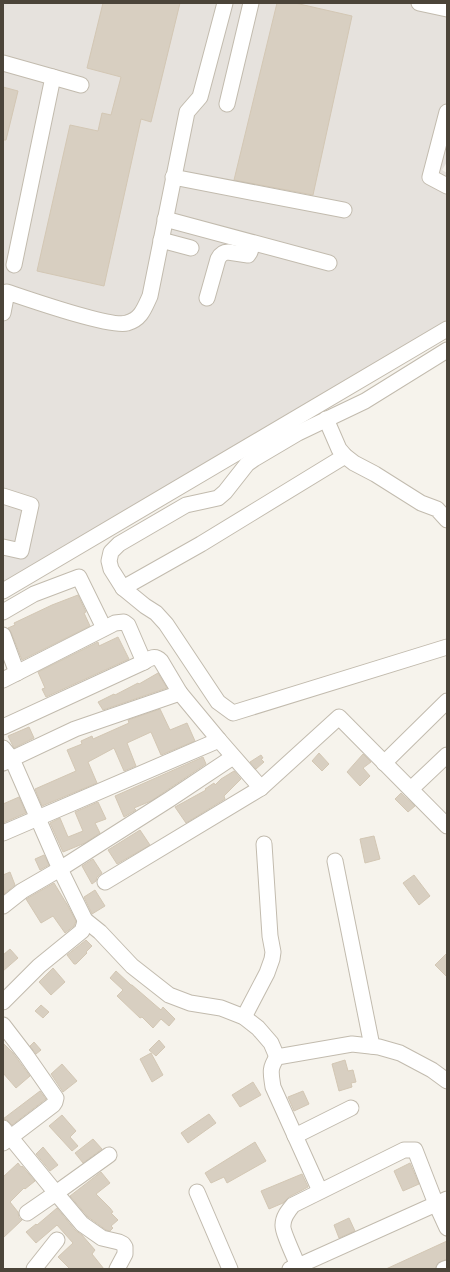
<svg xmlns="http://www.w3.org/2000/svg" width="450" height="1272" font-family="'Public Sans',sans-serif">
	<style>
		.industrial { fill: #e6e2dd }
		.building { fill: #d8cfc1; stroke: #d3c7b4 }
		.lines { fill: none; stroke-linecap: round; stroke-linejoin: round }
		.minor-casing { stroke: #c2bbae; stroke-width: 17 }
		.minor { stroke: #fff; stroke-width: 15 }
	</style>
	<rect width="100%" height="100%" fill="#f6f3ec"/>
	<path class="industrial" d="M3,3H447V162L442,170L447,173V336L3,598Z"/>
	<g class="building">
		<path d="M103,3H180L151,122L141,119L104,286L37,271L70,125L98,131L102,113L111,115L121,77L87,68Z"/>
		<path d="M277,3H295L352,16L313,195L234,180Z"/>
		<path d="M3,87L18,91L6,140H3Z"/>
		<path d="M78,595L86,612L84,613L90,626L22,660L11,632L8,628L15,625L14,623L52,605Z"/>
		<path d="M118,637L129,659L46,697L42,689L45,688L38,672L98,642L99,646Z"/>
		<path d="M158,673L167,688L103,710L98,702L114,694L115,695L138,683L139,684Z"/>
		<path d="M160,709L170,730L187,723L195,741L161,755L151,732L127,743L136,766L124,771L114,748L88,762L97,783L42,806L35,789L76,771L67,750L82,744L81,741L92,736L93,739L129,723L128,720Z"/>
		<path d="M29,727L34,738L14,748L8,736Z"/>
		<path d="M319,753L329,764L322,771L312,761Z"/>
		<path d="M363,754L371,762L363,768L370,776L360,786L347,772Z"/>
		<path d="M261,755L263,758L261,759L264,762L256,769L250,762Z"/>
		<path d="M203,757L206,764L151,801L134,808L136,810L124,817L115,796Z"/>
		<path d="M234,771L241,779L224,796L225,799L186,823L175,807L206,790L205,789L214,783L215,785L221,779Z"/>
		<path d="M401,793L415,806L408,812L395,799Z"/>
		<path d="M19,797L26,813L3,823V804Z"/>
		<path d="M98,802L106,819L95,823L100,833L85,843L63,852L50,823L60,818L68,837L83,831L75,812Z"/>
		<path d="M140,830L150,845L117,864L108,850Z"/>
		<path d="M374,836L380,859L365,863L360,839Z"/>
		<path d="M44,855L49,865L40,870L35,859Z"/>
		<path d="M93,859L102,873L97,877L96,881L92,884L82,866Z"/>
		<path d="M10,872L15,885L4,894L3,875Z"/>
		<path d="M414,875L430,896L419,905L403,883Z"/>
		<path d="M54,883L68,906L76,921L74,926L65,933L53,916L41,923L26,899Z"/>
		<path d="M95,890L105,906L92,914L84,897Z"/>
		<path d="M86,940L92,946L86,952L87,953L76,964H74L67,955Z"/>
		<path d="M10,949L18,958L3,971V955Z"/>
		<path d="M447,953V977L435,965Z"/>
		<path d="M53,968L65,982L51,995L39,982Z"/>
		<path d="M116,971L131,985H132L161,1010L163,1007L175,1019L169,1026L161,1019L153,1028L142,1017L140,1018L117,996L123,990L110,978Z"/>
		<path d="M41,1005L49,1012L43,1018L35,1011Z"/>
		<path d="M159,1040L165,1047L156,1056L149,1050Z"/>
		<path d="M34,1042L41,1050L36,1054L30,1046Z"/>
		<path d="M3,1043L13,1053L30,1076L16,1088L3,1073Z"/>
		<path d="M151,1053L163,1075L152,1082L140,1059Z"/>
		<path d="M345,1060L348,1071L353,1070L356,1082L351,1083L352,1087L339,1091L332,1064Z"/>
		<path d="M62,1064L77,1081L63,1092L51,1074Z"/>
		<path d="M253,1082L261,1095L240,1107L232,1095Z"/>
		<path d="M40,1091L46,1099L12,1125L7,1120L3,1119Z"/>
		<path d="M303,1091L309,1104L294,1111L288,1097Z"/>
		<path d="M209,1114L216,1123L188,1143L181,1133Z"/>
		<path d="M62,1115L76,1131L70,1137L78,1146L72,1151L49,1126Z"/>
		<path d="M93,1139L102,1149L83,1163L75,1153Z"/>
		<path d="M255,1142L266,1161L227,1183L224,1177L211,1183L205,1173Z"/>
		<path d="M43,1147L58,1165L50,1171L36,1154Z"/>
		<path d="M18,1163L21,1167L22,1166L35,1181L25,1189L24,1188L10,1202L18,1212L19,1218L22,1220L3,1238V1177Z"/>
		<path d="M410,1163L419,1184L403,1191L394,1171Z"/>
		<path d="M101,1172L110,1183L96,1194L110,1208L113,1212L111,1213L118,1220L111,1226L113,1228L110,1231L106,1230L88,1217L70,1196Z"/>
		<path d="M302,1174L308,1187L289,1197L283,1203L269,1209L261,1191Z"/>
		<path d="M57,1208L75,1230L82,1235L95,1250L92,1254L104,1269H70L58,1257L73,1243L57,1225L36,1243L26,1232L36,1224L37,1225Z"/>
		<path d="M349,1218L355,1231L339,1238L334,1225Z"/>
		<path d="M447,1241V1259L438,1263L435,1269H386Z"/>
	</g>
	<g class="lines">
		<g class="minor-casing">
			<g id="minor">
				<path d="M419,3L447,9"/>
				<path d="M3,63L81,85"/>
				<path d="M227,104L251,3"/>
				<path d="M447,112L430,177L447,186"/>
				<path d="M173,177L344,210"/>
				<path d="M165,219L329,263"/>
				<path d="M161,240L191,248"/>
				<path d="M14,265L53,77"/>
				<path d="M207,298L218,259C220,255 223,252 228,252L248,255L250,252L253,243"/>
				<path d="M3,313L7,292C28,299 111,328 127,323C141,319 144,309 150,296L187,112L200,97L225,3"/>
				<path d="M447,350L365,401L298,433L254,459L247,464L225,492L218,498L186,505L119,544L111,552L109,561L111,569L123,588L145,606L156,613L166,624L218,702L233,713L447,647"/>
				<path d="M326,419L339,449L345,456L354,463L375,474L421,503L437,509L447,520"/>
				<path d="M3,496L31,505L21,551L3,547"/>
				<path d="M123,588L201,544L345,456"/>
				<path d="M3,591L447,329"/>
				<path d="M3,612L34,594L79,577L104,628"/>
				<path d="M3,635L17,673"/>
				<path d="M3,680L115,623L124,622L128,625L144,662C150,658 155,655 161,661L180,693L219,740L261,788"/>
				<path d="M3,727L144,662"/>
				<path d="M3,748L12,759L60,869L85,920L84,925L82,931L39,966L3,1002"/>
				<path d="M3,763L75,729L180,693"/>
				<path d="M384,763L447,701"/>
				<path d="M411,789L447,755"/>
				<path d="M3,833L219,740"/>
				<path d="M335,861L372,1046"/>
				<path d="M105,882L261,788L339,717L447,826"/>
				<path d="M3,906L22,891L60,869L170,799L233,757"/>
				<path d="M85,920L100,932L132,966L169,995L190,1003L221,1008L244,1017L258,1028L271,1043L277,1057"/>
				<path d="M244,1017L267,973L272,959L273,952L270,936L264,844"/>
				<path d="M3,1025L26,1055L56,1098L55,1102L53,1105L3,1143"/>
				<path d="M3,1128L56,1193L109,1155"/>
				<path d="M295,1136L351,1108"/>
				<path d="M320,1191L273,1087C271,1073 269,1069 277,1057L352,1044L379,1047L400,1053L432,1070L447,1081"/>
				<path d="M197,1192L230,1269"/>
				<path d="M447,1199L436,1204L447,1228"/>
				<path d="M27,1213L56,1193L82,1224L102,1238L119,1242L123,1244L125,1247V1254L117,1269"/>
				<path d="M34,1269L57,1240"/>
				<path d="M290,1269L298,1266L436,1204L415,1150H404L293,1205C288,1211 283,1217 283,1225C282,1231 295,1258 298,1266L300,1269"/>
				<path d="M444,1269L447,1268"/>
			</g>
		</g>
		<use href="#minor" class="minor"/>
	</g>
	<rect width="450" height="1272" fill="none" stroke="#4b4439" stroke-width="8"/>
</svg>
